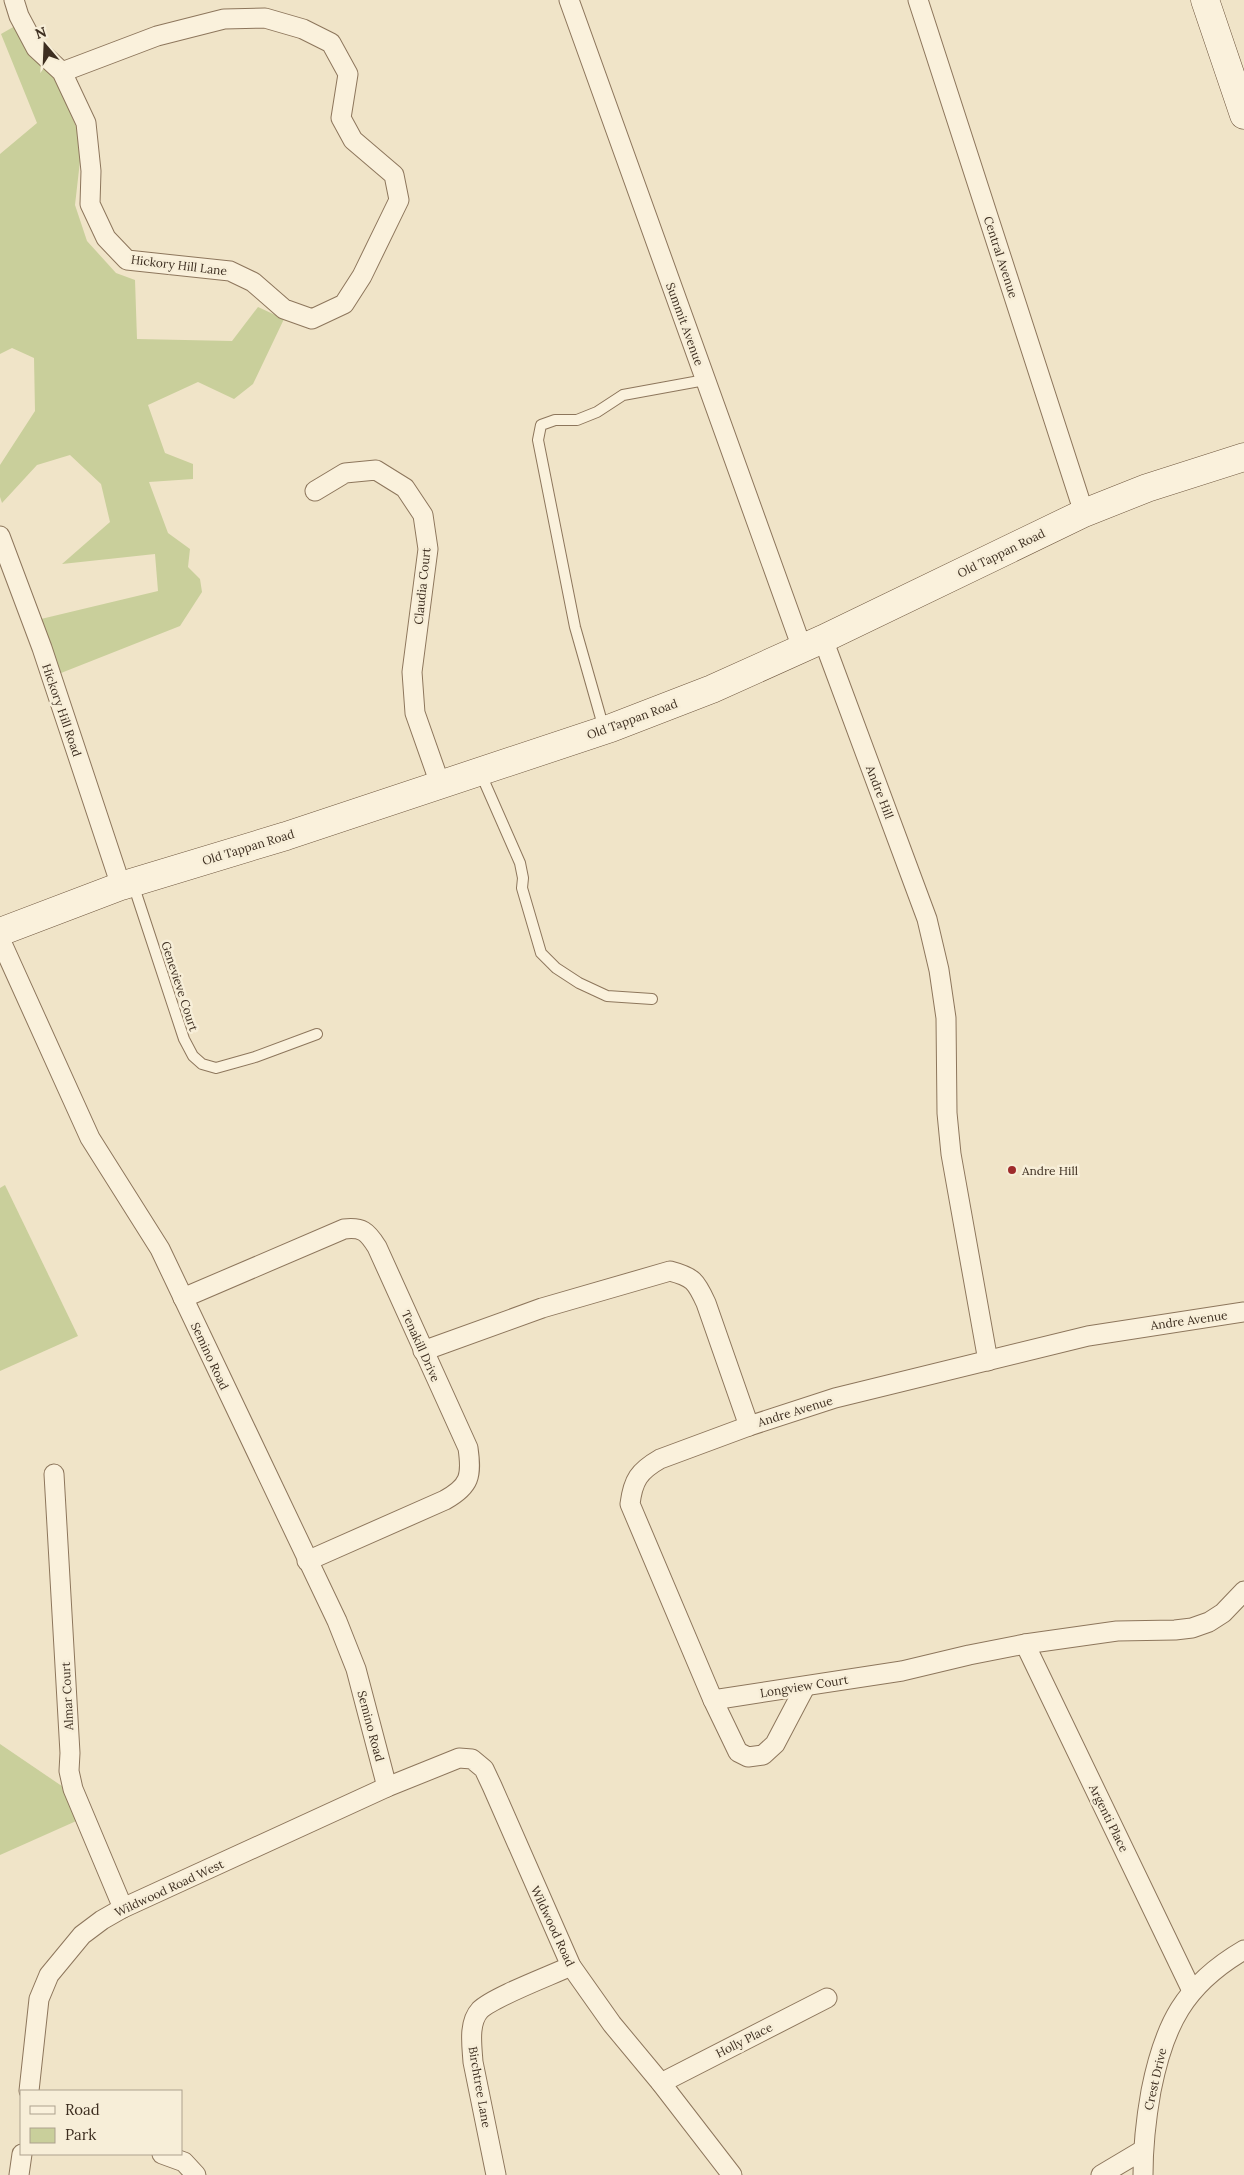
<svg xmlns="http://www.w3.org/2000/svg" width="1244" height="2175" font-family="Lora,serif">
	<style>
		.green { fill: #c9cf9b }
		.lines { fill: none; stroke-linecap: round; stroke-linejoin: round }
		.lane-casing { stroke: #8d765c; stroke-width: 12 }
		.street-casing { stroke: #8d765c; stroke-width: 21 }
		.secondary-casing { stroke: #6f573f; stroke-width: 29 }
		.lane { stroke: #faf1dc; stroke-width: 10 }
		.street { stroke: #faf1dc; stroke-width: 19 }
		.secondary { stroke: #faf1dc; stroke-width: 28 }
		.poi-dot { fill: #9e2a2b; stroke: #f7eed8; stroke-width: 2 }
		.labels { text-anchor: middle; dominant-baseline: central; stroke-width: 5; stroke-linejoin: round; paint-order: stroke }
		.street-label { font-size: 12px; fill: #3d2e20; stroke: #f7eed8 }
		.poi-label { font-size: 12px; fill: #3d2e20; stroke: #f7eed8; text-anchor: start }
	</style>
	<rect width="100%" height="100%" fill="#f0e4c8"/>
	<g class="green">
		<path d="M15,26L56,78L77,129L80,161L75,205L87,241L116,273L135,280L137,339L232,341L258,307L284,319L253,384L234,399L198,382L148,405L165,453L193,464V479L149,482L168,533L190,549L188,567L200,579L202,592L180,626L61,673L41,619L158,591L155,554L62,564L110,522L101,484L70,455L37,465L2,503L0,497V465L35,411L34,358L12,348L0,354V154L37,123L1,34Z"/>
		<path d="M5,1185L78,1336L0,1371V1188Z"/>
		<path d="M0,1744L75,1795L83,1818L0,1855Z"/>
	</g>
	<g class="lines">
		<g class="lane-casing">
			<g id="lane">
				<path d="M604,729L575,627L538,440L541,425L555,420H577L597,412L623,395L705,380"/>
				<path d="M480,772L520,863L523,878L522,888L541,953L556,968L579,983L607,996L652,999"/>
				<path d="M133,884L184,1039L193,1056L202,1064L216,1068L255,1057L317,1034"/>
			</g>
		</g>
		<g class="street-casing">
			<g id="street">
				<path d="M14,0L19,16L36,48L62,72L86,123L91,171L90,204L106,238L127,260L230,271L253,282L284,309L312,319L344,304L362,276L399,200L394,175L353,140L341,118L348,74L331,43L303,29L265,18L224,19L157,36L62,72"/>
				<path d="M569,0L802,648"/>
				<path d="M918,0L1084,513"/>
				<path d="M315,491L345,473L376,470L405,488L423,515L428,549L412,672L415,713L440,784"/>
				<path d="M0,536L42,648L121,886"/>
				<path d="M823,639L927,919L939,970L946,1018L947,1113L951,1154L988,1361"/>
				<path d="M0,939L90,1138L160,1249L337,1621L356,1669L387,1787"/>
				<path d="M183,1298L344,1229C362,1227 367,1231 377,1247L468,1448C472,1476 470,1486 445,1500L307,1561"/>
				<path d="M423,1351L542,1308L670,1271C693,1277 696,1281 706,1303L749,1426"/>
				<path d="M54,1474L70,1753L69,1771L73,1789L123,1908"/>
				<path d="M1025,1644L1192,1991"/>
				<path d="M805,1687L775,1744L763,1755L748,1757L738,1752L713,1700L630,1504C633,1480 639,1471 660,1459L749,1426L835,1398L1088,1336L1244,1312"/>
				<path d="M713,1700L902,1671L969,1655L1025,1644L1117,1631L1175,1630L1192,1628L1209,1622L1223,1613L1244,1591"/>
				<path d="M661,2083L827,1998"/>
				<path d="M29,2091L39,1999L49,1975L82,1935L102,1920L123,1908L387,1787L459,1758L472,1759L484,1769L492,1786L571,1966L612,2024L661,2083L732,2175"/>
				<path d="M162,2154L184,2162L196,2175"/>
				<path d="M19,2175L22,2154"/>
				<path d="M496,2175L473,2062C472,2046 468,2023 480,2010C493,1997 552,1975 571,1966"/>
				<path d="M1101,2175L1143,2150"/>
				<path d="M1143,2175C1143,2147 1146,2119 1151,2091C1164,2025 1184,1985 1244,1950"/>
			</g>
		</g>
		<g class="secondary-casing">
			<g id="secondary">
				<path d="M1205,0L1244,115"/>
				<path d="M0,932L121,886L286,836L611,728L712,689L823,639L1084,513L1147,488L1244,457"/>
			</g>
		</g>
		<use href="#lane" class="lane"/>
		<use href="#street" class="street"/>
		<use href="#secondary" class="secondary"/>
	</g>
	<circle class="poi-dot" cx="1012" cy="1170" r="5"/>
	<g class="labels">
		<g class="street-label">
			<text transform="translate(1001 257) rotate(72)">Central Avenue</text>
			<text transform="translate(179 265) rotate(7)">Hickory Hill Lane</text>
			<text transform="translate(685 324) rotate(70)">Summit Avenue</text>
			<text transform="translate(1001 553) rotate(-26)">Old Tappan Road</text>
			<text transform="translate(422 586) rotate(-84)">Claudia Court</text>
			<text transform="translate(62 710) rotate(71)">Hickory Hill Road</text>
			<text transform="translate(632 719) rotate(-20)">Old Tappan Road</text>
			<text transform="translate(880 792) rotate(69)">Andre Hill</text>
			<text transform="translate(248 847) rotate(-17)">Old Tappan Road</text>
			<text transform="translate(180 986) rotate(72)">Genevieve Court</text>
			<text transform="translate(1189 1320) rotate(-8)">Andre Avenue</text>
			<text transform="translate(421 1346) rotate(66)">Tenakill Drive</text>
			<text transform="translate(210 1356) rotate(65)">Semino Road</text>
			<text transform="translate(795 1411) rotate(-17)">Andre Avenue</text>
			<text transform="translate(804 1686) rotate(-9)">Longview Court</text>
			<text transform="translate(67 1696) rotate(-93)">Almar Court</text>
			<text transform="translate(371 1726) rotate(75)">Semino Road</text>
			<text transform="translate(1109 1818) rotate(64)">Argenti Place</text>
			<text transform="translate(169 1888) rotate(-25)">Wildwood Road West</text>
			<text transform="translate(553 1926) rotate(65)">Wildwood Road</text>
			<text transform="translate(744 2040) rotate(-27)">Holly Place</text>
			<text transform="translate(1155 2079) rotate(-77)">Crest Drive</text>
			<text transform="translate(480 2087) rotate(80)">Birchtree Lane</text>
		</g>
		<g class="poi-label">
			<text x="1022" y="1170">Andre Hill</text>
		</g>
	</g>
	<rect x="20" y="2090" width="162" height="65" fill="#f7eed8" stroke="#ada18e"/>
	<rect x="30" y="2106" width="25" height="8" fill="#faf1dc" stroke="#ada18e"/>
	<text x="65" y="2115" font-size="15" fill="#3d2e20">Road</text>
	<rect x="30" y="2128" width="25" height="15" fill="#c9cf9b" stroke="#ada18e"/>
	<text x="65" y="2140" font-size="15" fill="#3d2e20">Park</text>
	<g transform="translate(45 45) rotate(341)" stroke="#f7eed8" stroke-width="4" paint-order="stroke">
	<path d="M0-4L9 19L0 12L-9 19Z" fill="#3d2e20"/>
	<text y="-8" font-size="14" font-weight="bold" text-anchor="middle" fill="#3d2e20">N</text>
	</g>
</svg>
